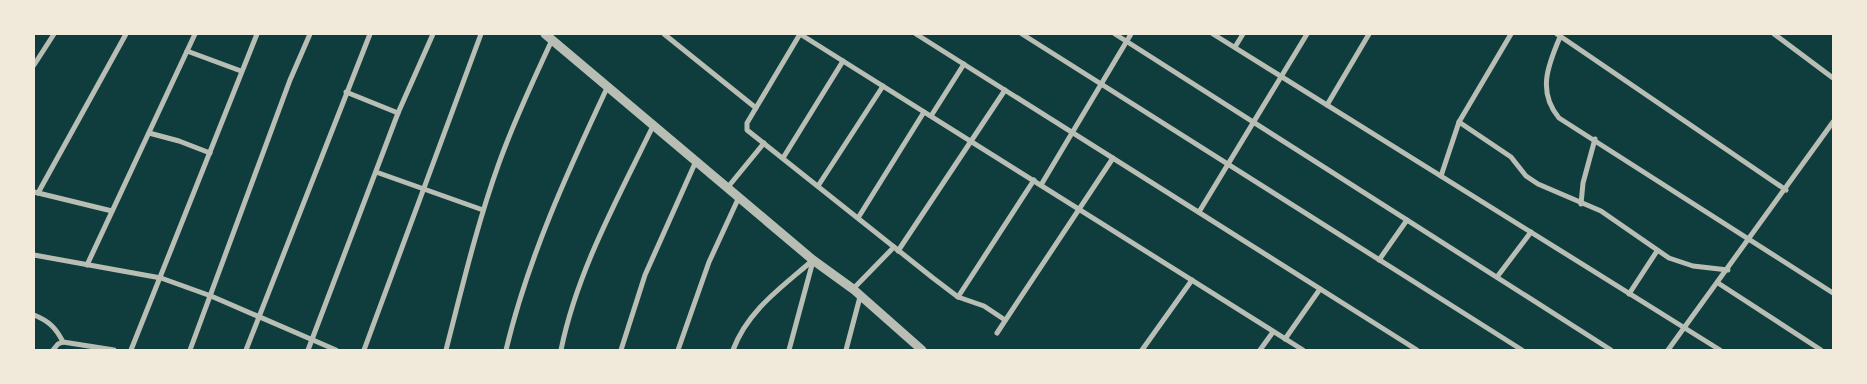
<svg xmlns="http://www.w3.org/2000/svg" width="1867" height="384" font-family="'IBM Plex Sans',sans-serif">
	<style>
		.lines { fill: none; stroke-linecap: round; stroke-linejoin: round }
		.minor { stroke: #b8beb3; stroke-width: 5 }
		.tertiary { stroke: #b8beb3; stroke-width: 9 }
	</style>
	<rect width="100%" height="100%" fill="#0f3d3e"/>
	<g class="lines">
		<g class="minor">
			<path d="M664,34L756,108"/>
			<path d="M800,34L1303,350"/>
			<path d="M800,34L747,123V130L933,278L958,297L984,306L1005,320"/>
			<path d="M916,34L1417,350"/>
			<path d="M1022,34L1522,350"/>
			<path d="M1115,34L1611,350"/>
			<path d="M1213,34L1720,350"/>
			<path d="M1557,34L1786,190"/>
			<path d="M1774,34L1833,78"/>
			<path d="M1560,37C1548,65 1537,92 1559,118L1833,293"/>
			<path d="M1235,47L1243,34"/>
			<path d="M187,51L241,71"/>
			<path d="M34,65L54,34"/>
			<path d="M346,92L398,113"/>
			<path d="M1327,105L1369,34"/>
			<path d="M931,116L964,64"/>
			<path d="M1459,122L1511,157L1526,176L1538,184L1601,211L1669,258L1693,266L1728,270"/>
			<path d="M149,133L179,141L210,153"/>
			<path d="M783,158L843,61"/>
			<path d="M376,172L483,210"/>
			<path d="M1441,176L1459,122L1511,34"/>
			<path d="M1041,185L1131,34"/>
			<path d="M818,186L883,86"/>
			<path d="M728,187L764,143"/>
			<path d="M34,192L112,211"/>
			<path d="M38,193L126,34"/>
			<path d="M1581,204L1583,183L1595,139"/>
			<path d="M1199,212L1307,34"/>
			<path d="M858,218L924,112"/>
			<path d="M898,251L1005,90"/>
			<path d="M34,255L161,278L211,296L336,350"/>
			<path d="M1379,260L1407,220"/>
			<path d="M87,265L195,34"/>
			<path d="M1497,277L1531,232"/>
			<path d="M1718,283L1821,350"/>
			<path d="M853,289L894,247"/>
			<path d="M1629,294L1657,251"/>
			<path d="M958,297L1034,180"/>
			<path d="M34,315C49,321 56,328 63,342"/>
			<path d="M997,333L1113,158"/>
			<path d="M1285,339L1320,289"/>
			<path d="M53,350L58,344L63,342L114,350"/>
			<path d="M131,350L257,34"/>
			<path d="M190,350L290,80L310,34"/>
			<path d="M246,350L370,34"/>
			<path d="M308,350L398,113L433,34"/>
			<path d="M364,350L481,34"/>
			<path d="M446,350C462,288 477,224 499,163C514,121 533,81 552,40"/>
			<path d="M506,350C528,258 567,173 607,88"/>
			<path d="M561,350C577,271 618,198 653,126"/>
			<path d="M621,350L645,275L696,161"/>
			<path d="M678,350L709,262L739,197"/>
			<path d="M733,350C748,310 782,287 813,260"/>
			<path d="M789,350L813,261"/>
			<path d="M846,350L860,297"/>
			<path d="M1142,350L1192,280"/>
			<path d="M1260,350L1273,332"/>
			<path d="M1668,350L1833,122"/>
		</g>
		<path class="tertiary" d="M545,34L813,260L853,289L922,350"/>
	</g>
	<rect width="1867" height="384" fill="none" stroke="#f1e9da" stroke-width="70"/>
</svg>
